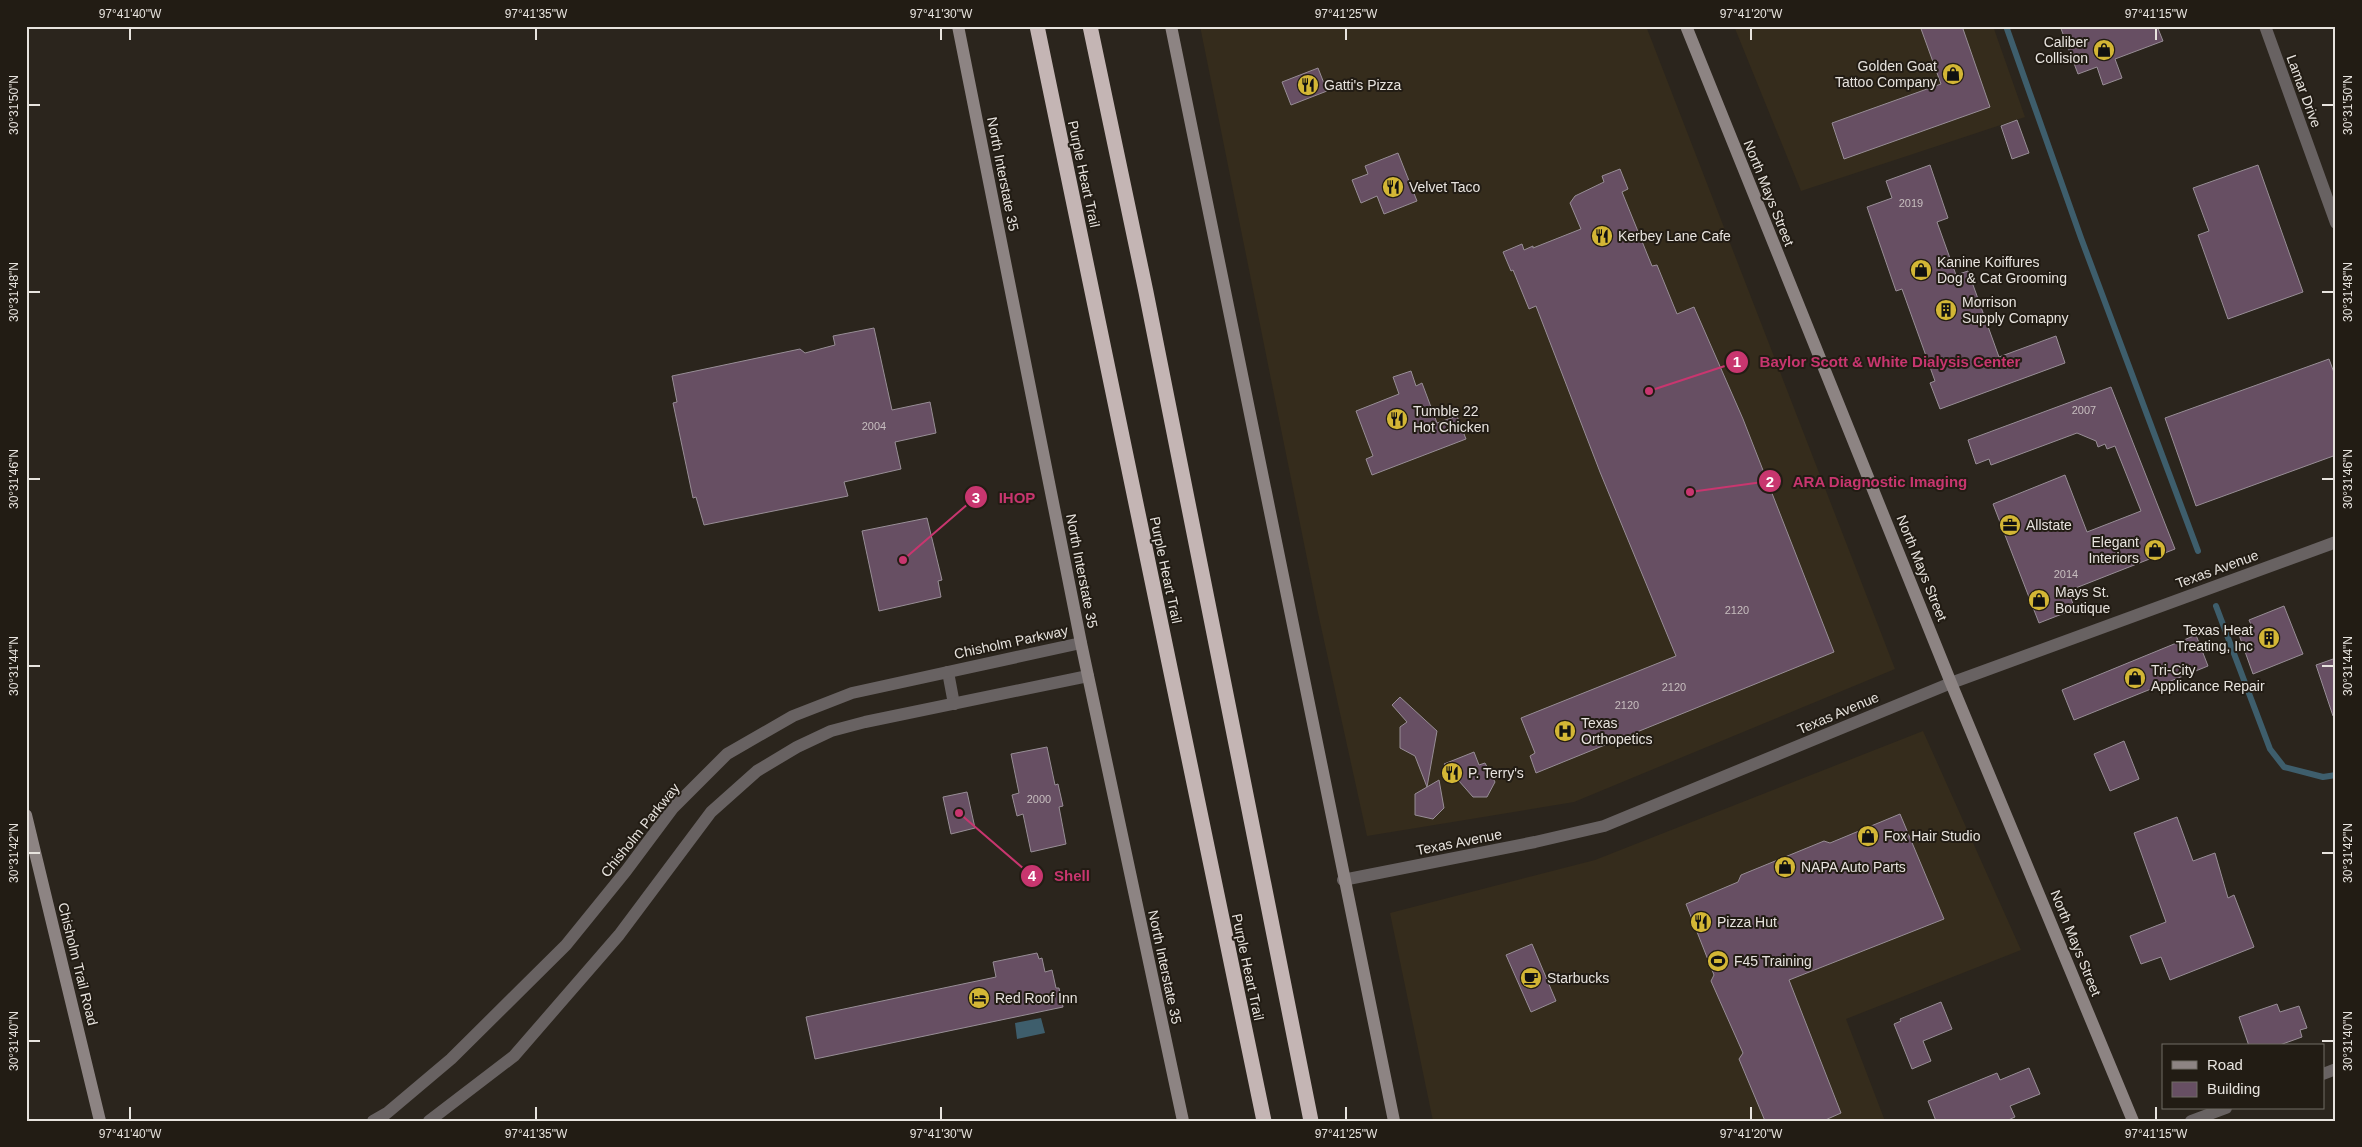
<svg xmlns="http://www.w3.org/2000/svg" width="2362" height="1147" font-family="Helvetica,sans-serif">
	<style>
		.commercial { fill: #352c1c }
		.water { fill: #3e5e6c }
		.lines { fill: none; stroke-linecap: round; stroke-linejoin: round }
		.stream { stroke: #3e5e6c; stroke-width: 6 }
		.building { fill: #674f63; stroke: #988e96 }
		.street { stroke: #686262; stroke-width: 12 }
		.secondary { stroke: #8d8483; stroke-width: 12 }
		.highway { stroke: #c4b5b4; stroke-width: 15 }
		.ticks { fill: none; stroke: #e7e3de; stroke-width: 2 }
		.labels { text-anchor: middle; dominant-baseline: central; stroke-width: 4; stroke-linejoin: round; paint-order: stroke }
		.number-label { font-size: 11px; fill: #c7bebf }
		.poi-label { font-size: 14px; fill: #e7e3de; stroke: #221c14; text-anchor: start }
		.street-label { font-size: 14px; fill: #e7e3de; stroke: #221c14 }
		.leader { fill: none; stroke: #c8366f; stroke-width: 2 }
		.callout-dot { fill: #c8366f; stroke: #221c14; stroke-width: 2 }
		.mark-label { font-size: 15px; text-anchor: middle; font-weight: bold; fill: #fff }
		.callout-label { font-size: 15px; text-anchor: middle; font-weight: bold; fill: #c8366f; stroke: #221c14; stroke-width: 4; stroke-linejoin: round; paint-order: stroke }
		.neatline { fill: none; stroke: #e7e3de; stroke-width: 2 }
		.ticks-label { font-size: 12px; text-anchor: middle; fill: #e7e3de }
	</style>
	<rect width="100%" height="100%" fill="#2b251d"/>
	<g class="commercial">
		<path d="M1200,26H1646L1895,669L1574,802L1367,836L1318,613Z"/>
		<path d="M1734,26H1993L2025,117L1801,191Z"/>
		<path d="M1923,731L2021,950L1846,1019L1885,1121H1433L1390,913L1595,860Z"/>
	</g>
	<path class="water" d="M1041,1018L1045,1033L1017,1039L1015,1023Z"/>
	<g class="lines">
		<g class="stream">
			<path d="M2006,26L2081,238L2198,551"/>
			<path d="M2216,606L2270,749L2284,767L2323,777L2336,775"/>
		</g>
	</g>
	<g class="building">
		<path d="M1920,26H1962L1990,107L1844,159L1832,123L1941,84Z"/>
		<path d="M2060,26H2157L2163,41L2115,59L2122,78L2103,85L2097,67L2078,74Z"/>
		<path d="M1318,68L1327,91L1291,105L1282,82Z"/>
		<path d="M2017,120L2029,153L2012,159L2001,126Z"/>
		<path d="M1398,153L1417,201L1384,214L1377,196L1361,203L1352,180L1368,174L1365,166Z"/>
		<path d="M1930,165L1948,218L1937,222L1956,275L1968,271L1999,357L2056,336L2065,363L1940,409L1930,383L1935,381L1902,289L1896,291L1867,207L1892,198L1886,181Z"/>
		<path d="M2258,165L2303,292L2228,319L2198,235L2209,231L2193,188Z"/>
		<path d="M1620,169L1628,189L1622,192L1652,266L1657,265L1677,314L1694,307L1743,419L1834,652L1536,773L1530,756L1535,753L1521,718L1676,656L1600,472L1536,306L1529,309L1513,270L1511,271L1503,252L1522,244L1524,250L1533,246V248L1581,229L1570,203L1575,196L1604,182L1602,176Z"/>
		<path d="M874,328L892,410L930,402L936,433L895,442L901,469L844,482L848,496L704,525L696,497L693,498L673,403L677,402L672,376L800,349L805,353L835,345L833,336Z"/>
		<path d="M2329,359L2336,378V455L2196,506L2165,418Z"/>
		<path d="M1411,371L1416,386L1422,383L1437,423L1457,416L1466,439L1372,475L1366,459L1373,456L1356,411L1399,394L1393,377Z"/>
		<path d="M2111,387L2175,549L2068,591L2075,609L2039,623L1993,504L2065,475L2087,532L2141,511L2115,446L2107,449L2105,444L2098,447L2096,441L2077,433L1991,465L1989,459L1976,464L1968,440Z"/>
		<path d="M927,518L942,580L938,581L941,597L879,611L862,531Z"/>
		<path d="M2284,606L2303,654L2253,674L2238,632L2252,627L2249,620Z"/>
		<path d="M2196,635L2208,666L2074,720L2062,690Z"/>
		<path d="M2336,658V716H2333L2316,665Z"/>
		<path d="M1400,697L1437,731L1427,787L1415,756L1400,748V727L1407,722L1392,705Z"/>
		<path d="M2124,741L2139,779L2110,791L2094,754Z"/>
		<path d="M1047,747L1055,785L1058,784L1063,806L1059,807L1066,844L1031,852L1023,814L1017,816L1012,795L1019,793L1011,754Z"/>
		<path d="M1474,752L1479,765L1485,763L1495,782L1487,797H1473L1444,764Z"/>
		<path d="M1439,780L1444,808L1433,819L1415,815V794Z"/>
		<path d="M967,792L975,828L951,834L943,797Z"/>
		<path d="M1900,814L1944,919L1789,980L1841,1113L1823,1121H1765L1739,1059L1743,1053L1711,981L1714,975L1686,904L1738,882L1741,875L1824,841L1830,843Z"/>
		<path d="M2177,817L2193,861L2215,853L2228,898L2234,895L2254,947L2170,980L2161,957L2141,964L2130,936L2166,922L2134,833Z"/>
		<path d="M1532,944L1556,1001L1531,1012L1506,955Z"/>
		<path d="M1037,953L1039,959L1042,958L1045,972L1052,970L1056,988H1059L1063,1007L815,1059L806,1017L996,977L993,962Z"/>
		<path d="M1941,1002L1952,1029L1923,1041L1931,1061L1912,1069L1894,1024L1901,1021L1900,1019Z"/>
		<path d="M2277,1004L2280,1012L2299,1006L2307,1028L2300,1030L2302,1037L2277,1046H2249L2239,1017Z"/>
		<path d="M2029,1068L2040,1094L2010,1106L2015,1117L2006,1121H1936L1928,1101L1997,1073L2000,1080Z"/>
	</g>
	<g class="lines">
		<g class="street">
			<path d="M2265,26L2336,223"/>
			<path d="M948,672L954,704"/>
			<path d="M1343,880L1535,842L1604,826L1951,683L2336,542"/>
			<path d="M2323,1074L2336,1069"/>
			<path d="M373,1121L387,1113L451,1059L566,945L626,871L673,808L727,754L793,716L852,693L1081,643"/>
			<path d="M429,1121L514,1056L619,935L711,812L757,771L797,747L831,731L865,722L1088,676"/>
			<path d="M2191,1121L2226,1108"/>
		</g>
		<g class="secondary">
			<path d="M958,26L1081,643L1183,1121"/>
			<path d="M1171,26C1248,390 1317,756 1394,1121"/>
			<path d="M1686,26L1951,683L2133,1121"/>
			<path d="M26,815L100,1121"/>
		</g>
		<g class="highway">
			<path d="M1037,26L1264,1121"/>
			<path d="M1090,26L1146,292L1311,1121"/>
		</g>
	</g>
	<path class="ticks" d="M130,28V40M536,28V40M941,28V40M1346,28V40M1751,28V40M2156,28V40M28,105H40M2322,105H2334M28,292H40M2322,292H2334M28,479H40M2322,479H2334M28,666H40M2322,666H2334M28,853H40M2322,853H2334M28,1041H40M2322,1041H2334M130,1107V1120M536,1107V1120M941,1107V1120M1346,1107V1120M1751,1107V1120M2156,1107V1120"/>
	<defs>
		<g id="shop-disc" transform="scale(1.125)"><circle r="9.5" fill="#d3b635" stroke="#221c14"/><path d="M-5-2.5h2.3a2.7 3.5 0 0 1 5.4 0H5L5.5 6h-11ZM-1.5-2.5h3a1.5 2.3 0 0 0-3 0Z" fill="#111"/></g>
		<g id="restaurant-disc" transform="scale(1.125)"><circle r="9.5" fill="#d3b635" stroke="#221c14"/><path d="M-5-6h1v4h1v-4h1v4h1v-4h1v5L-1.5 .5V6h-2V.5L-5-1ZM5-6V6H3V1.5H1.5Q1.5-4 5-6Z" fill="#111"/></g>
		<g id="building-disc" transform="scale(1.125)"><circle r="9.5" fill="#d3b635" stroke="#221c14"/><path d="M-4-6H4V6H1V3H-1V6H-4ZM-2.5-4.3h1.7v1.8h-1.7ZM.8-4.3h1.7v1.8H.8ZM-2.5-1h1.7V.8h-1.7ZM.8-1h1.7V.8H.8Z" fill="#111"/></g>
		<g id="office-disc" transform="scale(1.125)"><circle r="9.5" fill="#d3b635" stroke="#221c14"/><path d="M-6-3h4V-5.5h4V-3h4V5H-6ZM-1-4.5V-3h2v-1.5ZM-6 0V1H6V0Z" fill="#111"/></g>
		<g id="hospital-disc" transform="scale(1.125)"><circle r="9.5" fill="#d3b635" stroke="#221c14"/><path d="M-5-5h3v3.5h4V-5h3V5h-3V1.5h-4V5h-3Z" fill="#111"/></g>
		<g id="stadium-disc" transform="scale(1.125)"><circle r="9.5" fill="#d3b635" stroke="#221c14"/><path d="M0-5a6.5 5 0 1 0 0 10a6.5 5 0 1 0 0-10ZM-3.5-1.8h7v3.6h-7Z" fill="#111"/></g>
		<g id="cafe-disc" transform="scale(1.125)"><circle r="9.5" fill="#d3b635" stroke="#221c14"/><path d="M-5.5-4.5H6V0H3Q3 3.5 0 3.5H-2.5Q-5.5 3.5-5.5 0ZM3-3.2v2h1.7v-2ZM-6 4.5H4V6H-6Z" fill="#111"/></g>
		<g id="hotel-disc" transform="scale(1.125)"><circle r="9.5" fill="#d3b635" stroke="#221c14"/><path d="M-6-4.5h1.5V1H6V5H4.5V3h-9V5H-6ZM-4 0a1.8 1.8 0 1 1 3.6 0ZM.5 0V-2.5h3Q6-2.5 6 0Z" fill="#111"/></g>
	</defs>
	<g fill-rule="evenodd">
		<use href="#shop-disc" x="2104" y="50"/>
		<use href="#shop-disc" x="1953" y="74"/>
		<use href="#restaurant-disc" x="1308" y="85"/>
		<use href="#restaurant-disc" x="1393" y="187"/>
		<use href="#restaurant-disc" x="1602" y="236"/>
		<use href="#shop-disc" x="1921" y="270"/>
		<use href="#building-disc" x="1946" y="310"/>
		<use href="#restaurant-disc" x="1397" y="419"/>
		<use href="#office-disc" x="2010" y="525"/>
		<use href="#shop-disc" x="2155" y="550"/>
		<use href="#shop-disc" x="2039" y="600"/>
		<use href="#building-disc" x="2269" y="638"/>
		<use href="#shop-disc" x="2135" y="678"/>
		<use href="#hospital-disc" x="1565" y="731"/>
		<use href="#restaurant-disc" x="1452" y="773"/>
		<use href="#shop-disc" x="1868" y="836"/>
		<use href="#shop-disc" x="1785" y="867"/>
		<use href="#restaurant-disc" x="1701" y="922"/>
		<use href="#stadium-disc" x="1718" y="961"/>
		<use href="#cafe-disc" x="1531" y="978"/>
		<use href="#hotel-disc" x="979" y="998"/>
	</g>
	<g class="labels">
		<g class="number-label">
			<text x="1911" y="203">2019</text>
			<text x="2084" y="410">2007</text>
			<text x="874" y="426">2004</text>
			<text x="2066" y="574">2014</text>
			<text x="1737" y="610">2120</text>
			<text x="1674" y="687">2120</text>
			<text x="1627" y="705">2120</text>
			<text x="1039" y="799">2000</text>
		</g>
		<g class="poi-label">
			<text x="2088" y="42" text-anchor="end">Caliber<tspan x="2088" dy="16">Collision</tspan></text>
			<text x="1937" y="66" text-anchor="end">Golden Goat<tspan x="1937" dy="16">Tattoo Company</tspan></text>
			<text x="1324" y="85">Gatti's Pizza</text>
			<text x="1409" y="187">Velvet Taco</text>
			<text x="1618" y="236">Kerbey Lane Cafe</text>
			<text x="1937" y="262">Kanine Koiffures<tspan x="1937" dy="16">Dog &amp; Cat Grooming</tspan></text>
			<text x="1962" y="302">Morrison<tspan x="1962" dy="16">Supply Comapny</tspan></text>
			<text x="1413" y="411">Tumble 22<tspan x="1413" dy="16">Hot Chicken</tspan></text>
			<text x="2026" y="525">Allstate</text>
			<text x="2139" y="542" text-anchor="end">Elegant<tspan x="2139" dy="16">Interiors</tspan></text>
			<text x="2055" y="592">Mays St.<tspan x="2055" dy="16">Boutique</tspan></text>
			<text x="2253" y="630" text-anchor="end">Texas Heat<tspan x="2253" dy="16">Treating, Inc</tspan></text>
			<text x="2151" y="670">Tri-City<tspan x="2151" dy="16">Applicance Repair</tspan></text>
			<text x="1581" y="723">Texas<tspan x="1581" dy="16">Orthopetics</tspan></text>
			<text x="1468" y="773">P. Terry's</text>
			<text x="1884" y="836">Fox Hair Studio</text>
			<text x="1801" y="867">NAPA Auto Parts</text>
			<text x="1717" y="922">Pizza Hut</text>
			<text x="1734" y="961">F45 Training</text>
			<text x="1547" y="978">Starbucks</text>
			<text x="995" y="998">Red Roof Inn</text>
		</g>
		<g class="street-label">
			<text transform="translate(2304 91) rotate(70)">Lamar Drive</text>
			<text transform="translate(1003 174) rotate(79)">North Interstate 35</text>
			<text transform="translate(1084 174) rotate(78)">Purple Heart Trail</text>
			<text transform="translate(1769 193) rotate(68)">North Mays Street</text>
			<text transform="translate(1922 568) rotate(68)">North Mays Street</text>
			<text transform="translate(2217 569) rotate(-20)">Texas Avenue</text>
			<text transform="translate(1166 570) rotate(78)">Purple Heart Trail</text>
			<text transform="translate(1082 571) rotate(79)">North Interstate 35</text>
			<text transform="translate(1011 642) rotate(-12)">Chisholm Parkway</text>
			<text transform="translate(1838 713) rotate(-23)">Texas Avenue</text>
			<text transform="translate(640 830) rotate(-51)">Chisholm Parkway</text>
			<text transform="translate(1459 842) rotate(-11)">Texas Avenue</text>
			<text transform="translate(2076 943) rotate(68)">North Mays Street</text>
			<text transform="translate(78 964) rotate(76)">Chisholm Trail Road</text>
			<text transform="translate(1165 967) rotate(78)">North Interstate 35</text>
			<text transform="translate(1248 967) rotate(78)">Purple Heart Trail</text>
		</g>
	</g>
	<path class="leader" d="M1649 391L1737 362M1690 492L1770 481M903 560L976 497M959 813L1032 876"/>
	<g class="callout-dot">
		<circle cx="1649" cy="391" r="5"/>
		<circle cx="1690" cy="492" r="5"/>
		<circle cx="903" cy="560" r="5"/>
		<circle cx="959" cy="813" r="5"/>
		<circle cx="1737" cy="362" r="12"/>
		<circle cx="1770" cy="481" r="12"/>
		<circle cx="976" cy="497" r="12"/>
		<circle cx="1032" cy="876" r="12"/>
	</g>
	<g class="mark-label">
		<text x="1737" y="367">1</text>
		<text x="1770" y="487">2</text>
		<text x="976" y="503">3</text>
		<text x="1032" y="881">4</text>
	</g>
	<g class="callout-label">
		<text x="1890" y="367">Baylor Scott &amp; White Dialysis Center</text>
		<text x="1880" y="487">ARA Diagnostic Imaging</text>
		<text x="1017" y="503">IHOP</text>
		<text x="1072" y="881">Shell</text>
	</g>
	<rect width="2362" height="1147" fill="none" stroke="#221c14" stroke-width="55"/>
	<rect x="2162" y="1044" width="162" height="65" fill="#221c14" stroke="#716c65"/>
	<rect x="2172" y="1061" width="25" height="8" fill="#8d8483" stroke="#716c65"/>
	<text x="2207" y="1070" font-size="15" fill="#e7e3de">Road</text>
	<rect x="2172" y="1082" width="25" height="15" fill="#674f63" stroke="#716c65"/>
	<text x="2207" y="1094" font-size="15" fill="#e7e3de">Building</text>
	<rect x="28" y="28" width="2306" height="1092" class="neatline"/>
	<g class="ticks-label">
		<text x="130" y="18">97°41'40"W</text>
		<text x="536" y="18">97°41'35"W</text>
		<text x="941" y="18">97°41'30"W</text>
		<text x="1346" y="18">97°41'25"W</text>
		<text x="1751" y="18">97°41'20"W</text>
		<text x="2156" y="18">97°41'15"W</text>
		<text transform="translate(14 105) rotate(-90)" y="4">30°31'50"N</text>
		<text transform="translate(2348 105) rotate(-90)" y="4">30°31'50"N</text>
		<text transform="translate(14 292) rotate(-90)" y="4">30°31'48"N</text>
		<text transform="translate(2348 292) rotate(-90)" y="4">30°31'48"N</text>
		<text transform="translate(14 479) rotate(-90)" y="4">30°31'46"N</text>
		<text transform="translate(2348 479) rotate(-90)" y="4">30°31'46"N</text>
		<text transform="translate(14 666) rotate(-90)" y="4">30°31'44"N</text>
		<text transform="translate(2348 666) rotate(-90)" y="4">30°31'44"N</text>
		<text transform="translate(14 853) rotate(-90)" y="4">30°31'42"N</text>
		<text transform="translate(2348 853) rotate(-90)" y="4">30°31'42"N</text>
		<text transform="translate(14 1041) rotate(-90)" y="4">30°31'40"N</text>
		<text transform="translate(2348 1041) rotate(-90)" y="4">30°31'40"N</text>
		<text x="130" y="1138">97°41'40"W</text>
		<text x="536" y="1138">97°41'35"W</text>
		<text x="941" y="1138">97°41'30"W</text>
		<text x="1346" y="1138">97°41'25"W</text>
		<text x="1751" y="1138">97°41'20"W</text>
		<text x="2156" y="1138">97°41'15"W</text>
	</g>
</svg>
